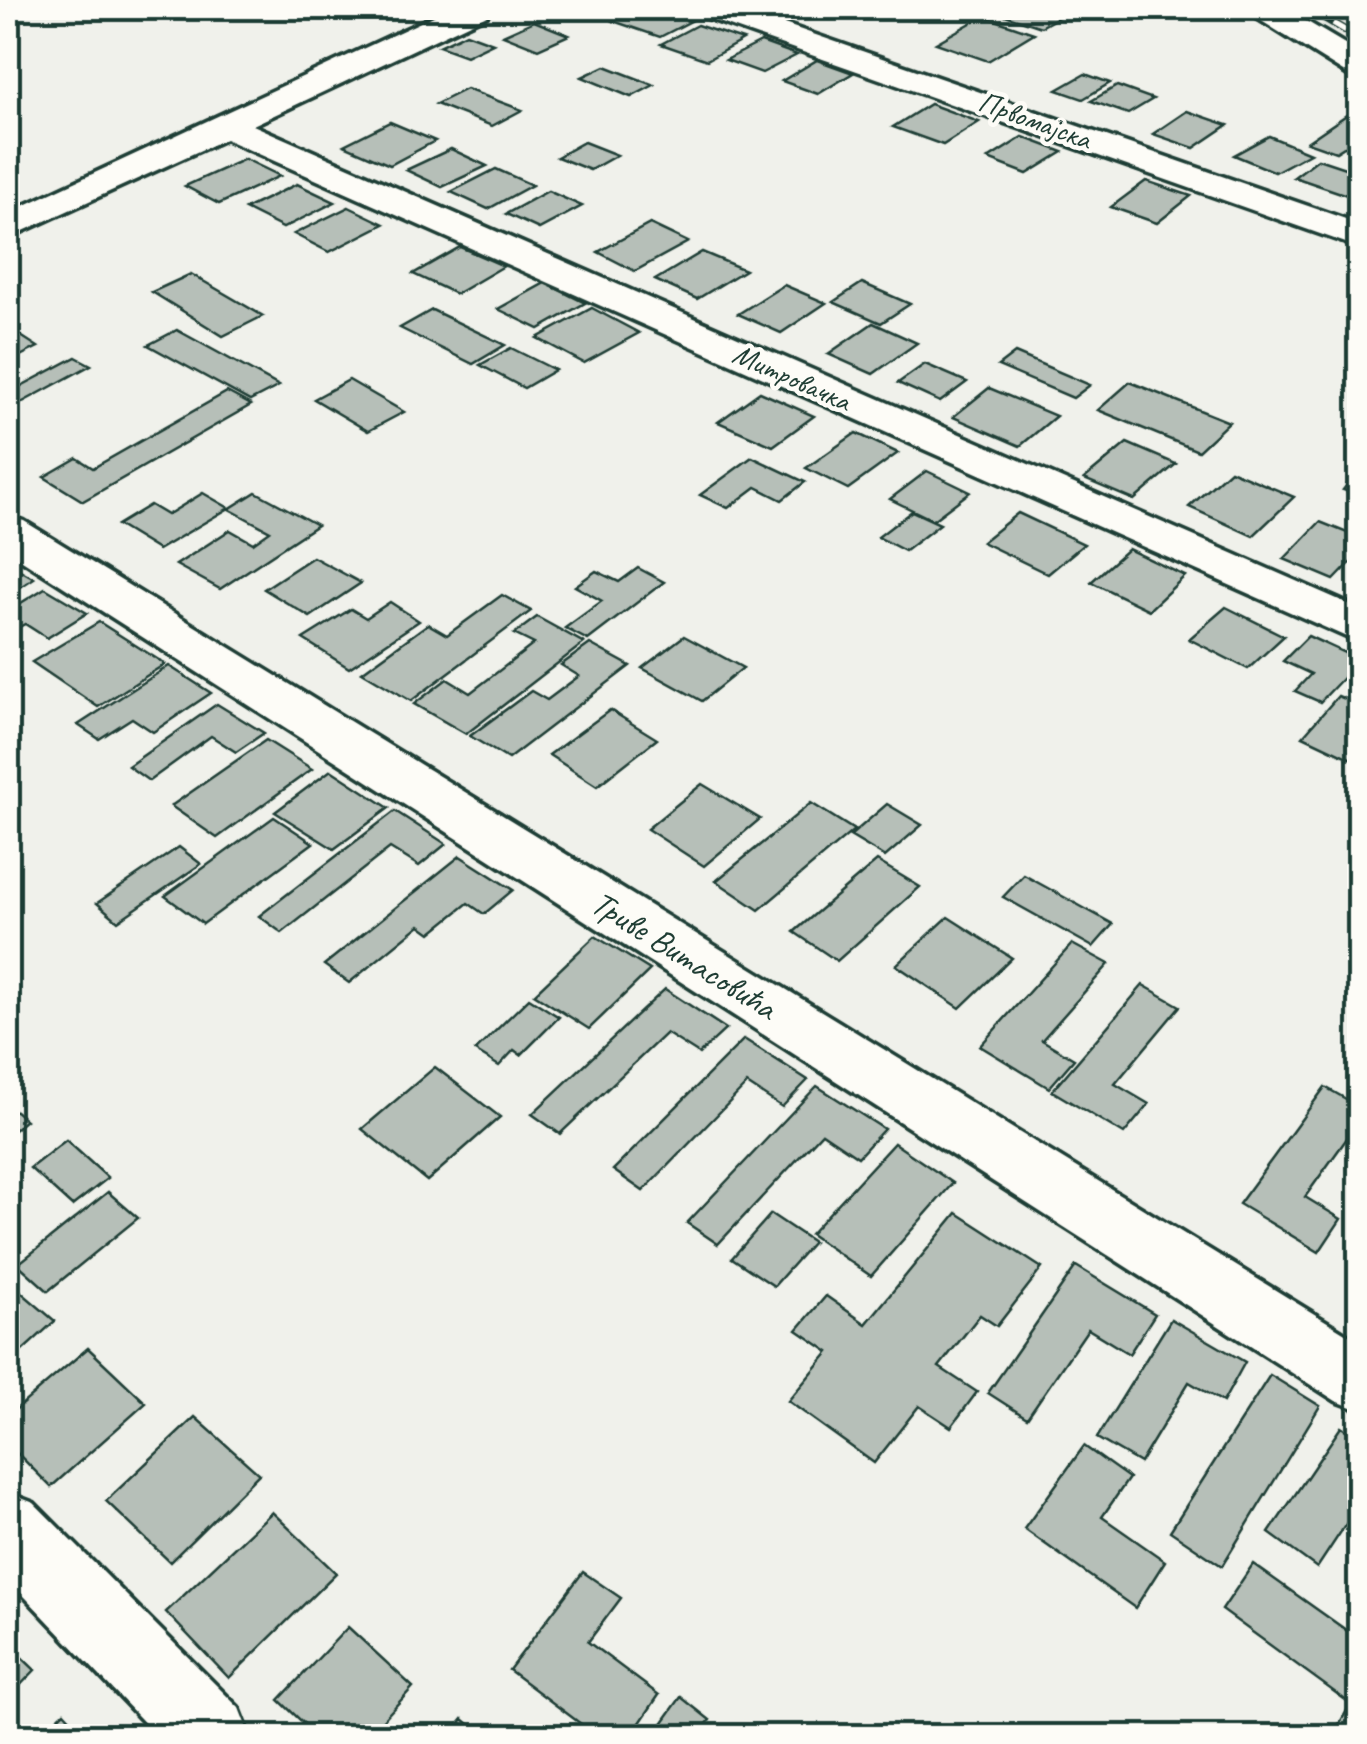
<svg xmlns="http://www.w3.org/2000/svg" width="1367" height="1744" font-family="Caveat,sans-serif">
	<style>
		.built { fill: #dfe2dc }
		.building { fill: #b6bfb8; stroke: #1f3d34; stroke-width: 2.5 }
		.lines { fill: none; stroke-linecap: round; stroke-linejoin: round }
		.minor-casing { stroke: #1f3d34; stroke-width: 7 }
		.minor { fill: #fdfcf7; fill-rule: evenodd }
		.rail-casing { stroke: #1f3d34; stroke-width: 8 }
		.rail { stroke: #fdfcf7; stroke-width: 5; stroke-dasharray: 15; stroke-linecap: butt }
		.labels { text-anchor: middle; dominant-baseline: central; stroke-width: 9; stroke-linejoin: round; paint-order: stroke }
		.far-street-label { font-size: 30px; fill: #1f3d34; stroke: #fdfcf7 }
		.street-label { font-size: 35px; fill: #1f3d34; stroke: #fdfcf7 }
	</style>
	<rect width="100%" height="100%" fill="#f0f1eb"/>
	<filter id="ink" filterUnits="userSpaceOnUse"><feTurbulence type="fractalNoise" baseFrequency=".01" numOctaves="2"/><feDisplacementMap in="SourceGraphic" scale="20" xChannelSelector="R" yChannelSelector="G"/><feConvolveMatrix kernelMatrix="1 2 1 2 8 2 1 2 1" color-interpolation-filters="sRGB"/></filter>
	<g filter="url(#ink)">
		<path class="built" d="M1296,8H1359V46Z"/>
		<g class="building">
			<path d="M640,8H651L691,21L660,37L613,21Z"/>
			<path d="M984,8H1074L1041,27Z"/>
			<path d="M983,16L1034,33L988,61L936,43Z"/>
			<path d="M534,21L569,35L538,49L503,35Z"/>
			<path d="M697,25L743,40L707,60L661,44Z"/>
			<path d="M466,33L493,43L466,56L439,46Z"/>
			<path d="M761,42L797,55L762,73L726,60Z"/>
			<path d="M817,60L853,73L818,94L782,81Z"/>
			<path d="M605,66L654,85L631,97L582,77Z"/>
			<path d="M1085,74L1110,83L1083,99L1057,90Z"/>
			<path d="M1117,86L1153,99L1128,114L1091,101Z"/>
			<path d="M466,89L522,110L492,126L436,104Z"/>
			<path d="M930,104L979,122L943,145L893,127Z"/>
			<path d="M1187,111L1228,125L1194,148L1153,134Z"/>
			<path d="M1348,114L1360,118V137L1336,152L1307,142Z"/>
			<path d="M390,122L435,141L390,165L344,145Z"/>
			<path d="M1269,136L1310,153L1275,172L1234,155Z"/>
			<path d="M1023,137L1063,152L1027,174L988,159Z"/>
			<path d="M584,142L617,155L590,170L557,157Z"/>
			<path d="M451,149L487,166L442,187L406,170Z"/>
			<path d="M245,159L280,176L219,204L185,186Z"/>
			<path d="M1318,159L1360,173V185L1347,195L1294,177Z"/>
			<path d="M496,169L532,185L488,209L451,192Z"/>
			<path d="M1146,181L1191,196L1157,223L1111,207Z"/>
			<path d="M297,184L335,202L283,228L245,209Z"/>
			<path d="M548,191L582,206L539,229L506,214Z"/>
			<path d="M349,207L384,224L329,252L294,234Z"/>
			<path d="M650,224L688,242L635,271L598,252Z"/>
			<path d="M460,247L504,266L456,294L413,274Z"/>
			<path d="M702,252L745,270L697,299L655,280Z"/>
			<path d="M191,274L263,316L223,336L152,292Z"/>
			<path d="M545,283L585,303L539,329L498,309Z"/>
			<path d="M862,283L910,304L881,323L833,302Z"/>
			<path d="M784,285L826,303L781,333L738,314Z"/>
			<path d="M592,308L639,333L584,363L537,338Z"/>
			<path d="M432,310L505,345L473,364L400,328Z"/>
			<path d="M873,323L917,343L873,374L828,354Z"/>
			<path d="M177,330L279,386L250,401L148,345Z"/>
			<path d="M21,336L38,347L8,362V343Z"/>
			<path d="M511,348L555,370L524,388L480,365Z"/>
			<path d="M1015,353L1090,385L1073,398L998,366Z"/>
			<path d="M76,357L91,365L8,410V393Z"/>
			<path d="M925,364L967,382L940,402L898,383Z"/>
			<path d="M349,380L404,412L368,431L314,399Z"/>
			<path d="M1130,382L1229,422L1198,451L1098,410Z"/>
			<path d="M989,388L1056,416L1020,446L953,417Z"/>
			<path d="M227,392L251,405L83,501L44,477L77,458L93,468Z"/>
			<path d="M760,392L814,416L773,446L718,422Z"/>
			<path d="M856,433L898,453L848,489L806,468Z"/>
			<path d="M1127,443L1176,464L1134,500L1084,479Z"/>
			<path d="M752,457L805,482L782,500L756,487L728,508L700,495Z"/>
			<path d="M1360,468V496L1343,490Z"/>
			<path d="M1230,470L1294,497L1253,536L1189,507Z"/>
			<path d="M927,471L970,492L933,520L890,499Z"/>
			<path d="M256,492L317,525L220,589L176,565L230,530L253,543L270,531L229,509Z"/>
			<path d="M203,493L229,508L158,550L117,525L150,505L167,515Z"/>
			<path d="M912,511L940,524L905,551L878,537Z"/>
			<path d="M1018,513L1084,544L1048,574L982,542Z"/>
			<path d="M1320,522L1360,538V553L1334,580L1284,559Z"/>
			<path d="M1128,549L1185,576L1149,610L1091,582Z"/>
			<path d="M313,557L361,583L310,617L264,589Z"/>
			<path d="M8,563L34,578L8,595Z"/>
			<path d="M638,568L664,582L588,640L565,628L602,601L575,586L596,571L619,582Z"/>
			<path d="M45,588L87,613L47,638L25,624L8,633V611Z"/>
			<path d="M502,595L531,611L411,701L362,672L428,624L447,635Z"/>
			<path d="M390,602L419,621L349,668L303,639L351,609L366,618Z"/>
			<path d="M1226,607L1284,636L1248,669L1189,639Z"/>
			<path d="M537,617L584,643L466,734L414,704L447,679L470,693L534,644L514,634Z"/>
			<path d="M99,622L165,664L98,707L32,662Z"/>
			<path d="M684,636L743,668L702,701L642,668Z"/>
			<path d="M1308,636L1360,660L1320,702L1295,691L1311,674L1283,661Z"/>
			<path d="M590,644L630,666L508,759L470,736L531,691L547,700L579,676L561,665Z"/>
			<path d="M169,666L211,693L153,732L132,718L99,739L78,725Z"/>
			<path d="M1338,696L1360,705V763L1303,736Z"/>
			<path d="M217,704L264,733L236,752L211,736L149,781L128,766Z"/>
			<path d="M610,710L657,739L597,786L549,755Z"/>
			<path d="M266,740L312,769L217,838L171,806Z"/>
			<path d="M331,770L389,808L334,849L275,812Z"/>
			<path d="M702,784L760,819L704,866L647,829Z"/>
			<path d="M811,803L854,830L759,910L716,881Z"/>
			<path d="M887,804L922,825L885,857L850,836Z"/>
			<path d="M395,811L446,844L419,866L390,848L282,933L259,916Z"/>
			<path d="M274,817L313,843L203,924L165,896Z"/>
			<path d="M179,847L201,864L118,921L97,903Z"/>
			<path d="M460,856L513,890L484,914L468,903L431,933L420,925L349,983L324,965Z"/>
			<path d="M877,861L920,887L837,961L794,932Z"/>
			<path d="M1024,875L1113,924L1093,947L1003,897Z"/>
			<path d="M948,917L1012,958L960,1008L896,965Z"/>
			<path d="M595,936L650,970L589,1029L534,994Z"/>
			<path d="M1072,944L1109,964L1042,1040L1074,1059L1049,1088L980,1046Z"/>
			<path d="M1143,985L1180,1006L1115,1084L1149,1104L1124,1134L1052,1091Z"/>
			<path d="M665,989L726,1029L699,1054L666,1033L560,1134L532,1114Z"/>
			<path d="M529,998L559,1017L521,1055L514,1050L499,1066L475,1051Z"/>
			<path d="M744,1039L808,1080L782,1107L747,1084L643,1191L613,1170Z"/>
			<path d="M435,1067L500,1117L427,1181L362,1129Z"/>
			<path d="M817,1086L884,1129L858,1157L822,1133L718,1244L687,1223Z"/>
			<path d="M1325,1087L1360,1107V1120L1305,1197L1341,1219L1319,1252L1239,1204Z"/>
			<path d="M8,1105L26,1120L8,1135Z"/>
			<path d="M66,1140L108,1178L72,1206L30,1168Z"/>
			<path d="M894,1143L953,1183L871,1276L810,1234Z"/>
			<path d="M108,1192L138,1218L48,1291L18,1264Z"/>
			<path d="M957,1213L1042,1268L997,1326L980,1315L939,1367L977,1392L951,1427L919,1406L874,1463L788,1401L829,1352L797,1330L826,1296L866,1324Z"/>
			<path d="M771,1214L813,1242L774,1286L732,1258Z"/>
			<path d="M1076,1266L1155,1314L1129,1354L1088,1329L1027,1418L988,1393Z"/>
			<path d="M8,1281L55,1321L8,1364Z"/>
			<path d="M1171,1319L1245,1362L1223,1402L1189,1382L1140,1463L1097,1438Z"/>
			<path d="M88,1348L146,1403L51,1487L8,1444V1416Z"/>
			<path d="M1270,1375L1320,1406L1222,1566L1170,1531Z"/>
			<path d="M195,1417L259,1474L170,1562L106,1501Z"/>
			<path d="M1341,1427L1360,1439V1516L1354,1512L1317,1568L1269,1533Z"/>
			<path d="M1084,1446L1129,1478L1102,1517L1165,1561L1135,1608L1024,1529Z"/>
			<path d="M272,1512L336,1573L229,1678L166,1612Z"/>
			<path d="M1253,1564L1360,1640V1736H1332L1351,1704L1222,1610Z"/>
			<path d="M583,1572L621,1598L588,1642L659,1695L631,1736H597L509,1670Z"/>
			<path d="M348,1627L413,1687L368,1736H317L279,1700Z"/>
			<path d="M8,1644L35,1670L8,1698Z"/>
			<path d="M681,1697L710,1720L698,1736H653Z"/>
			<path d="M64,1712L86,1736H38Z"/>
			<path d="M463,1719L483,1736H449Z"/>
		</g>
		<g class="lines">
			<g class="minor-casing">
				<g id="minor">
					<path d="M451,8H492L487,15L253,125L1360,609V643L225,139L8,238V213Z"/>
					<path d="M693,8H738L1360,224V248L698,15Z"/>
					<path d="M1248,8H1284L1360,53V78L1348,75L1252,15Z"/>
					<path d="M8,517L24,521L1360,1342V1410L1336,1401L8,551Z"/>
					<path d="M8,1493L34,1503L239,1708L250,1736H157L8,1579Z"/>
				</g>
			</g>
			<use href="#minor" class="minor"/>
			<g class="rail-casing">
				<path id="rail" d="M1307,8L1360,39"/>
			</g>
			<use href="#rail" class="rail"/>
		</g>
	</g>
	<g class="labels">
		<g class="far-street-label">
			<text transform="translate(1035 120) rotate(20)">Првомајска</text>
			<text transform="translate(792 377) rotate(24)">Митровачка</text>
		</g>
		<g class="street-label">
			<text transform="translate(684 955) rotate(32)">Триве Витасовића</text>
		</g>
	</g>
	<rect width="1367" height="1744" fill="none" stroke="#fdfcf7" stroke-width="40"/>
	<rect x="20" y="20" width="1327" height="1704" fill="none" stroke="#1f3d34" stroke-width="4" filter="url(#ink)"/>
</svg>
